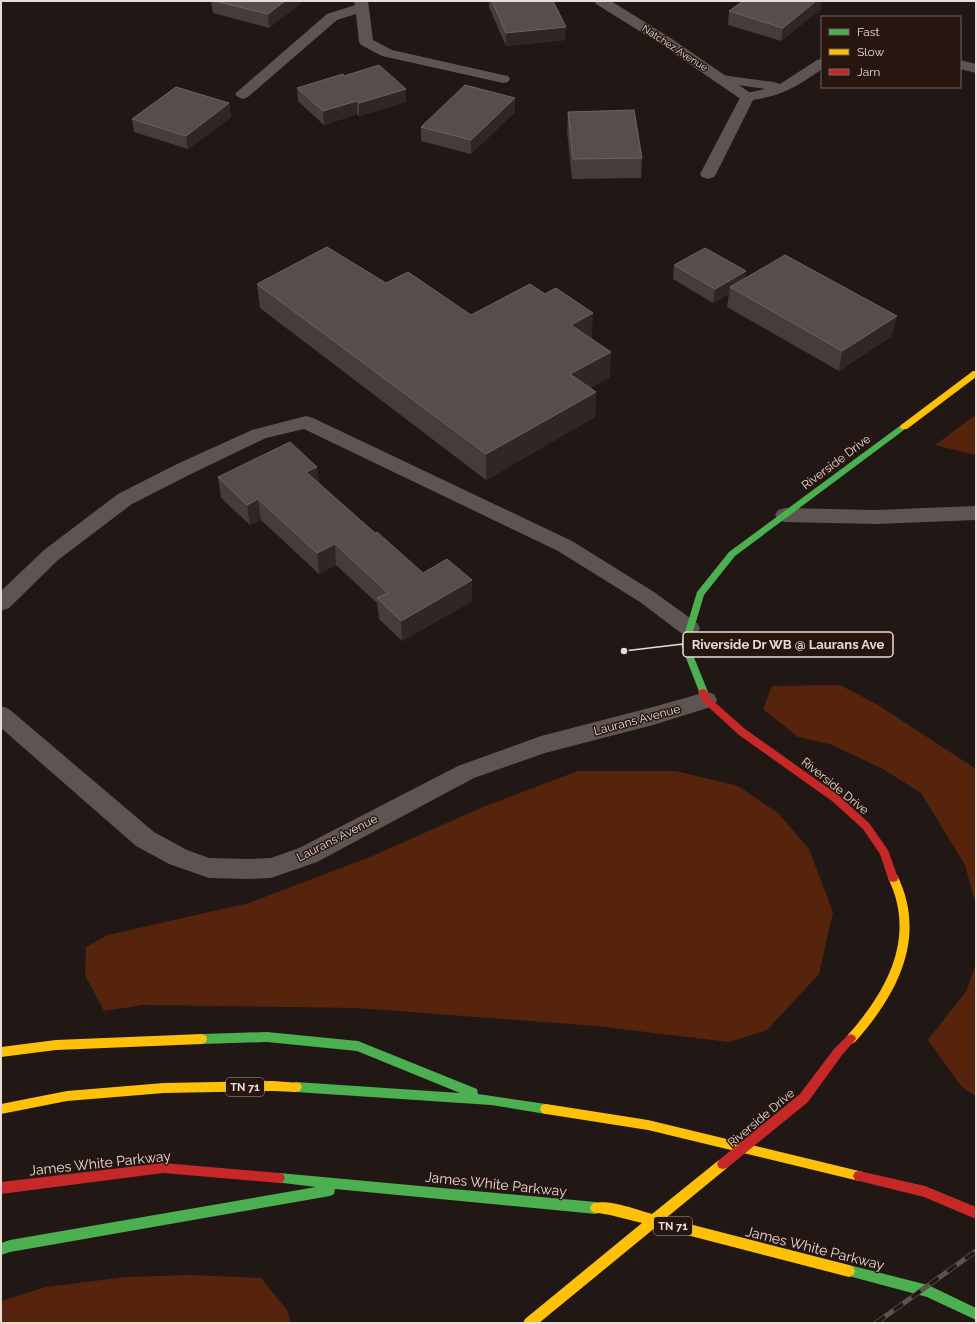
<svg xmlns="http://www.w3.org/2000/svg" width="977" height="1324" font-family="Raleway,sans-serif">
	<style>
		.green { fill: #56240c }
		.lines { fill: none; stroke-linecap: round; stroke-linejoin: round }
		.lane { fill: #5d5552; fill-rule: evenodd }
		.street { fill: #5d5552; fill-rule: evenodd }
		.fast { fill: #4caf50; fill-rule: evenodd }
		.slow { fill: #ffc107; fill-rule: evenodd }
		.jam { fill: #c62828; fill-rule: evenodd }
		.rail-casing { stroke: #5a5350; stroke-width: 5 }
		.rail { stroke: #27160f; stroke-width: 3.5; stroke-dasharray: 11; stroke-linecap: butt }
		.wall { fill: #443d3a }
		.shaded-wall { fill: #2f2724 }
		.building { fill: #564e4b; stroke: #6d6461 }
		.labels { text-anchor: middle; dominant-baseline: central; stroke-width: 3; stroke-linejoin: round; paint-order: stroke }
		.far-street-label { font-size: 10px; fill: #e9dcd7; stroke: #27160f }
		.shield { fill: #27160f; stroke: #afa19b; stroke-width: 1 }
		.shield-label { font-size: 11px; font-weight: bold; fill: #e9dcd7 }
		.street-label { font-size: 12px; fill: #e9dcd7; stroke: #27160f }
		.near-street-label { font-size: 14px; fill: #e9dcd7; stroke: #27160f }
		.leader { fill: none; stroke: #e9dcd7; stroke-width: 1.5 }
		.callout-dot { fill: #e9dcd7; stroke: #27160f; stroke-width: 1.5 }
		.callout { fill: #27160f; stroke: #e9dcd7; stroke-width: 1.5 }
		.callout-label { font-size: 13px; text-anchor: middle; font-weight: bold; fill: #e9dcd7 }
	</style>
	<rect width="100%" height="100%" fill="#211815"/>
	<g class="green">
		<path d="M976,415V455L935,445Z"/>
		<path d="M840,685L878,705L976,769V906L965,865L921,793L883,769L830,744L798,737L763,709L772,686Z"/>
		<path d="M578,771H676L738,786L778,813L809,849L833,912L819,974L767,1030L729,1042L596,1026L357,1008L143,1005L104,1011L85,975L86,947L108,935L249,903L370,857L483,807Z"/>
		<path d="M976,963V1096L962,1087L928,1040L967,990Z"/>
		<path d="M191,1275L261,1278L287,1310L291,1323H1V1301L46,1287L126,1277Z"/>
	</g>
	<g class="lines">
		<g class="lane">
			<path d="M354,1H368L373,40L392,50L503,75L508,76L510,79L508,82L503,83L382,56L361,45L359,42L356,14L337,20L248,97L243,99L238,97L235,94L238,91L327,14L355,5Z"/>
			<path d="M822,59V69C796,87 784,95 753,100L716,174L714,177L708,179L702,177L700,174L742,94L765,89L716,82L714,79L716,76L721,75L774,82L780,84L817,60Z"/>
			<path d="M960,60L976,64V73L960,69Z"/>
			<path d="M306,416L313,418L572,541L654,592L697,623L700,628L697,633L689,636L681,633L640,602L558,551L304,429L266,438L191,474L132,504L58,560L9,608L1,611V591L44,550L118,494L177,464L252,430Z"/>
			<path d="M976,506V520L876,524L785,522L778,520L775,515L778,510L785,508L876,510Z"/>
		</g>
		<g class="street">
			<path d="M594,1H611L672,39L752,94L755,97L752,100L747,102L742,100L662,45L596,4Z"/>
			<path d="M706,692L714,694L717,700L714,706L653,725L545,753L474,778L317,862L271,878L247,879L209,878L169,864L136,846L1,728V706L9,709L154,832L187,850L209,858L247,859L271,858L299,848L458,766L541,736L653,707Z"/>
		</g>
		<g class="fast">
			<path d="M901,425H907L908,427L735,556L704,595L689,645L708,692L706,694H700L681,645L697,592L729,552Z"/>
			<path d="M267,1032L358,1041L477,1089L478,1094L546,1104L550,1105L552,1109L550,1113L546,1114L491,1105L296,1092L292,1091L290,1087L292,1083L296,1082L460,1093L357,1051L267,1042L202,1044L198,1042L197,1039L198,1036L202,1034Z"/>
			<path d="M279,1173L596,1202L600,1204L602,1208L600,1212L596,1214L335,1189L334,1194L330,1196L10,1252L1,1255V1243L10,1240L316,1187L275,1182L273,1178L275,1174Z"/>
			<path d="M849,1265L928,1285L976,1308V1320L927,1297L845,1275L843,1271L845,1267Z"/>
		</g>
		<g class="slow">
			<path d="M973,371H976V377L907,429H901L900,427L901,425Z"/>
			<path d="M893,874L897,875C928,937 897,995 855,1042L851,1044L847,1042L846,1039L847,1036C887,991 917,937 888,878L889,875Z"/>
			<path d="M202,1034L206,1036L207,1039L206,1042L202,1044L56,1050L1,1057V1047L56,1040Z"/>
			<path d="M273,1081L300,1083L302,1087L300,1091L296,1092L273,1091L164,1093L67,1101L1,1114V1104L67,1091L164,1083Z"/>
			<path d="M546,1104L648,1120L859,1171L863,1172L865,1176L863,1180L859,1181L648,1130L546,1114L542,1113L540,1109L542,1105Z"/>
			<path d="M723,1159L727,1160L729,1164L727,1168L666,1218L849,1265L853,1267L855,1271L853,1275L849,1277L656,1227L539,1323H523L525,1319L642,1223L610,1215L592,1212L590,1208L592,1204C606,1198 637,1210 652,1214L719,1160Z"/>
		</g>
		<g class="jam">
			<path d="M703,689L706,690L710,698L745,729L838,795L869,823L888,850L898,878L897,881L893,882L889,881L880,854L863,829L832,801L739,735L703,702L698,692L700,690Z"/>
			<path d="M851,1034L855,1036L856,1039L842,1055L808,1102L727,1168L723,1169L719,1168L717,1164L719,1160L800,1094L834,1049L847,1036Z"/>
			<path d="M163,1163L279,1173L283,1174L285,1178L283,1182L279,1183L163,1173L1,1194V1182Z"/>
			<path d="M859,1171L925,1186L976,1207V1219L924,1197L855,1180L853,1176L855,1172Z"/>
		</g>
		<g class="rail-casing">
			<path id="rail" d="M876,1323L976,1251"/>
		</g>
		<use href="#rail" class="rail"/>
	</g>
	<g class="wall">
		<path d="M211,1H301V3L269,28L213,13Z"/>
		<path d="M489,1H553L565,40L506,46L489,7Z"/>
		<path d="M821,9L781,41L728,25L729,11Z"/>
		<path d="M344,76L406,89V102L359,116L357,114L324,125L298,101L297,88Z"/>
		<path d="M229,103L231,117L188,149L134,132L132,119Z"/>
		<path d="M515,112L471,154L421,141V127Z"/>
		<path d="M568,112L642,158L641,178L572,179L567,131Z"/>
		<path d="M674,265L745,278L892,336L839,371L727,307L729,294L713,303L673,279Z"/>
		<path d="M386,283L471,315L592,338H591L610,377L590,388L596,392L595,417L486,480L260,308L257,284Z"/>
		<path d="M317,467L319,483L375,533L423,573L472,580V601L402,641L379,619L377,603L336,565L319,574L261,520L250,525L221,498L218,477Z"/>
	</g>
	<g class="shaded-wall">
		<path d="M285,1H301V3L269,28L268,14Z"/>
		<path d="M816,1H822L821,9L781,41L783,28Z"/>
		<path d="M566,27L565,40L506,46V33Z"/>
		<path d="M406,89V102L359,116V103Z"/>
		<path d="M515,98V112L471,154V140Z"/>
		<path d="M357,101V114L324,125L323,111Z"/>
		<path d="M229,103L231,117L188,149L186,136Z"/>
		<path d="M746,271L744,285L730,287L729,294L713,303L715,289Z"/>
		<path d="M593,313L592,338L569,350L571,325Z"/>
		<path d="M897,316L892,336L839,371L842,351Z"/>
		<path d="M611,352L610,377L569,400L570,374Z"/>
		<path d="M596,392L595,417L486,480V454Z"/>
		<path d="M317,467L319,487L306,472Z"/>
		<path d="M258,499L261,520L250,525L247,505Z"/>
		<path d="M335,544L336,565L319,574L317,553Z"/>
		<path d="M472,580V601L402,641L401,621Z"/>
	</g>
	<g class="building">
		<path d="M215,1H285L268,14Z"/>
		<path d="M492,1H553L566,27L506,33Z"/>
		<path d="M743,1H816L783,28L729,11Z"/>
		<path d="M379,65L406,89L359,103L357,101L323,111L297,88L343,74L344,76Z"/>
		<path d="M465,85L515,98L471,140L421,127Z"/>
		<path d="M176,87L229,103L186,136L132,119Z"/>
		<path d="M634,110L642,158L573,159L568,112Z"/>
		<path d="M327,247L386,283L408,272L471,315L530,284L545,294L556,288L593,313L571,325L611,352L570,374L596,392L486,454L257,284Z"/>
		<path d="M705,248L746,271L715,289L674,265Z"/>
		<path d="M785,255L897,316L842,351L730,287Z"/>
		<path d="M290,442L317,467L306,472L375,533L377,532L423,573L447,559L472,580L401,621L377,598L388,593L335,544L317,553L258,499L247,505L218,477Z"/>
	</g>
	<g class="labels">
		<g class="far-street-label">
			<text transform="translate(675 48) rotate(33)">Natchez Avenue</text>
		</g>
		<g class="shield">
			<rect x="226" y="1078" width="38" height="18" rx="3"/>
			<rect x="654" y="1217" width="38" height="18" rx="3"/>
		</g>
		<g class="shield-label">
			<text x="245" y="1087">TN 71</text>
			<text x="673" y="1226">TN 71</text>
		</g>
		<g class="street-label">
			<text transform="translate(836 462) rotate(-37)">Riverside Drive</text>
			<text transform="translate(637 720) rotate(-15)">Laurans Avenue</text>
			<text transform="translate(835 786) rotate(39)">Riverside Drive</text>
			<text transform="translate(337 838) rotate(-27)">Laurans Avenue</text>
			<text transform="translate(761 1118) rotate(-40)">Riverside Drive</text>
		</g>
		<g class="near-street-label">
			<text transform="translate(100 1163) rotate(-6)">James White Parkway</text>
			<text transform="translate(496 1184) rotate(6)">James White Parkway</text>
			<text transform="translate(815 1248) rotate(14)">James White Parkway</text>
		</g>
	</g>
	<path class="leader" d="M624 651L683 644"/>
	<circle class="callout-dot" cx="624" cy="651" r="4"/>
	<rect class="callout" x="683" y="632" width="210" height="25" rx="4"/>
	<g class="callout-label">
		<text x="788" y="649">Riverside Dr WB @ Laurans Ave</text>
	</g>
	<rect width="977" height="1324" fill="none" stroke="#e9dcd7" stroke-width="4"/>
	<rect x="821" y="16" width="140" height="72" fill="#27160f" stroke="#75655f"/>
	<rect x="829" y="29" width="20" height="6" fill="#4caf50" stroke="#75655f"/>
	<text x="857" y="36" font-size="12" fill="#e9dcd7">Fast</text>
	<rect x="829" y="49" width="20" height="6" fill="#ffc107" stroke="#75655f"/>
	<text x="857" y="56" font-size="12" fill="#e9dcd7">Slow</text>
	<rect x="829" y="69" width="20" height="6" fill="#c62828" stroke="#75655f"/>
	<text x="857" y="76" font-size="12" fill="#e9dcd7">Jam</text>
</svg>
